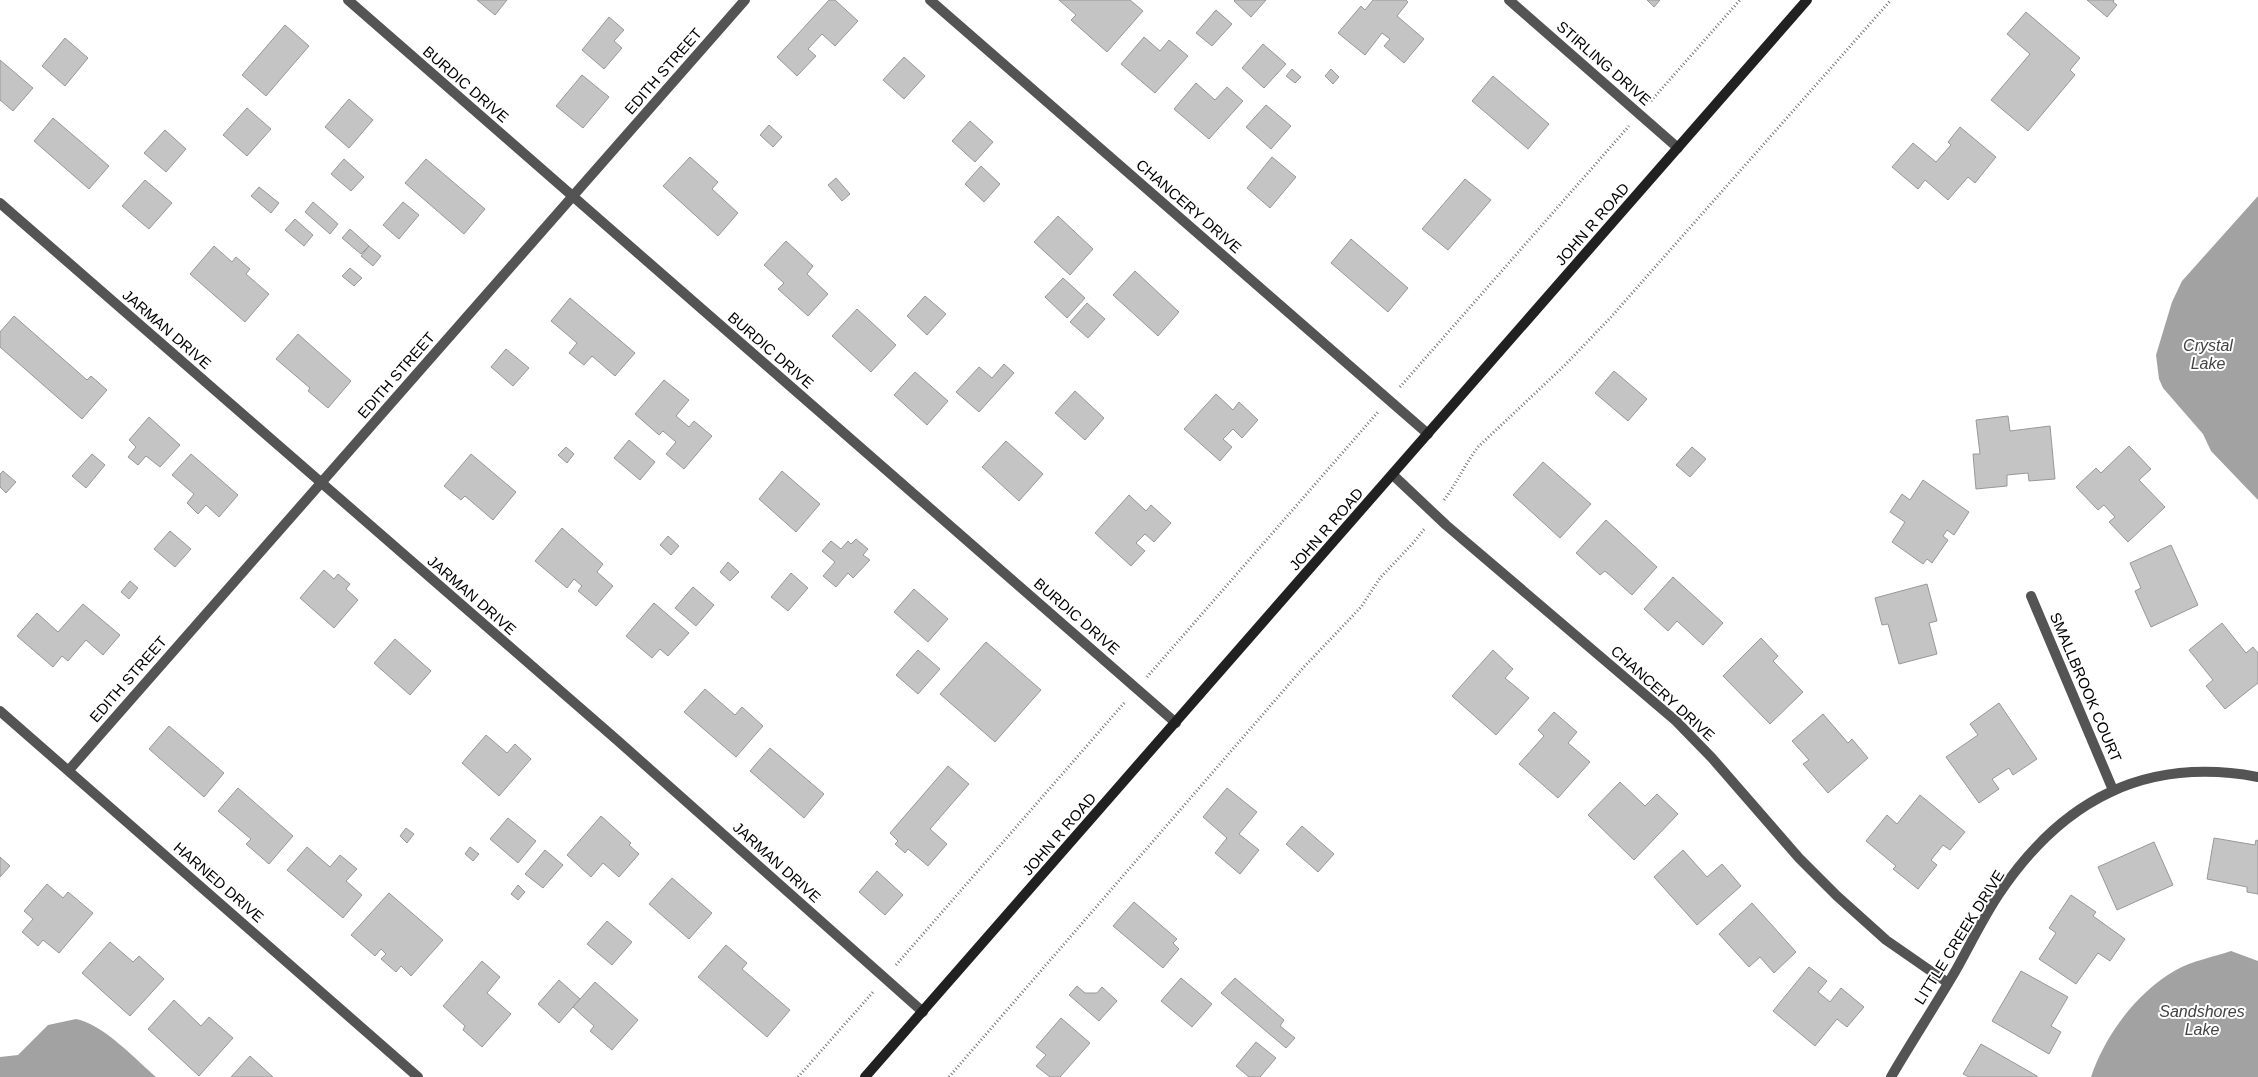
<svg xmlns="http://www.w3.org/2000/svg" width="2258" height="1077" font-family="Arial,sans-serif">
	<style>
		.water { fill: #a2a2a2 }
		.building { fill: #c4c4c4; stroke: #989898 }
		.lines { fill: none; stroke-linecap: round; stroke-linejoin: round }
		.path { stroke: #767676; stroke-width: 3; stroke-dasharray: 1 2.5; stroke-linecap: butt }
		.minor { stroke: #545454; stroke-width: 10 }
		.secondary { stroke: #212121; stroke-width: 10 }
		.labels { text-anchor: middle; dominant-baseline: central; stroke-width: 4; stroke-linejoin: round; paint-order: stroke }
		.street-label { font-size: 15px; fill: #000; stroke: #fff }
		.water-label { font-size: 16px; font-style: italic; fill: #434343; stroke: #fff }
	</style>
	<rect width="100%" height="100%" fill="#fff"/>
	<g class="water">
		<path d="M2258,196V500L2211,451L2203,434L2163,388L2159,379L2156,355L2172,302L2182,281Z"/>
		<path d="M2231,951L2258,961V1077H2091C2105,1035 2137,992 2176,970C2192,961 2213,957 2231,951Z"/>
		<path d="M76,1019C103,1024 135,1059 156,1077H0V1057L18,1055L48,1025Z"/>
	</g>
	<g class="building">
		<path d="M477,0H507L495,15Z"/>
		<path d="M829,0H835L858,21L835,46L822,34L808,49L816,56L797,76L777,57Z"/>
		<path d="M1059,0H1130L1143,11L1107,52L1071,20L1076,15Z"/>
		<path d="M1235,0H1266L1251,17L1234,1Z"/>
		<path d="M1373,0H1406L1408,2L1397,16L1424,39L1404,63L1384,46L1390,39L1382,33L1365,55L1338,33L1361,6L1365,10Z"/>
		<path d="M1647,0H1660L1654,7Z"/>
		<path d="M2087,0H2114L2113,2L2117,5L2107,17Z"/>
		<path d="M1216,10L1232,24L1212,46L1196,33Z"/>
		<path d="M2026,12L2080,58L2070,70L2075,75L2028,131L1991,100L2030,54L2007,34Z"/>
		<path d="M609,17L624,30L614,41L622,48L604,69L582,50Z"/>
		<path d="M285,25L309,46L266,96L242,75Z"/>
		<path d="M1144,37L1160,51L1169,40L1188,56L1155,93L1121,64Z"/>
		<path d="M65,38L88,58L65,86L42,66Z"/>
		<path d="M1263,44L1286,64L1264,88L1242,68Z"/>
		<path d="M904,57L925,76L904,99L883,80Z"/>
		<path d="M0,60L33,88L13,111L0,100Z"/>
		<path d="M1292,69L1301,77L1295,83L1286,76Z"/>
		<path d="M1331,69L1339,77L1333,84L1325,76Z"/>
		<path d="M582,75L609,97L583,128L556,106Z"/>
		<path d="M1493,76L1549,124L1528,149L1472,101Z"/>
		<path d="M1196,83L1215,100L1227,87L1243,101L1209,139L1174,109Z"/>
		<path d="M349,99L373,120L349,148L325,127Z"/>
		<path d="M1266,105L1291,126L1271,149L1246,127Z"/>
		<path d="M247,108L271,129L247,156L223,135Z"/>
		<path d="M53,118L109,166L89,189L34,141Z"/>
		<path d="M970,121L993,142L975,162L952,141Z"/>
		<path d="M769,125L782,137L773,147L760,135Z"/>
		<path d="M1960,127L1996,157L1975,183L1968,177L1948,200L1925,180L1918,189L1892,167L1913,143L1936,162L1951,145L1948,142Z"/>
		<path d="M165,130L186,149L166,172L144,153Z"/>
		<path d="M690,157L718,182L712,189L738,213L718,236L663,186Z"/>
		<path d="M1272,157L1296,177L1270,208L1247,188Z"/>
		<path d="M344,159L364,177L351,191L331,174Z"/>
		<path d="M426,159L485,209L464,234L405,183Z"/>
		<path d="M981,166L1000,184L984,202L965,184Z"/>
		<path d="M836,178L850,194L842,201L828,185Z"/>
		<path d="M1465,179L1491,200L1448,250L1422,229Z"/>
		<path d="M145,180L172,203L149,229L122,206Z"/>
		<path d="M259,187L279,203L271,213L251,196Z"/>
		<path d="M313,202L338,224L330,234L305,212Z"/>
		<path d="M403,202L419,215L399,239L383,225Z"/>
		<path d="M1058,216L1093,249L1070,275L1034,242Z"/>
		<path d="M295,219L313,235L304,246L285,230Z"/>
		<path d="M350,229L369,246L361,254L342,238Z"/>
		<path d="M1351,239L1408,288L1388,312L1331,263Z"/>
		<path d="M786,241L813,266L807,274L828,294L808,316L778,289L784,283L764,265Z"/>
		<path d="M214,246L232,262L236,257L250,269L246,274L269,294L245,322L190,274Z"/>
		<path d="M369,246L381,256L373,266L361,256Z"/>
		<path d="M350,268L362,278L354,286L342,276Z"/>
		<path d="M1135,271L1179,312L1158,336L1113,295Z"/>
		<path d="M1063,278L1085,298L1067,318L1045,297Z"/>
		<path d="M925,296L946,314L927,335L907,316Z"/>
		<path d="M570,298L635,353L615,376L592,356L584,365L569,353L577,343L551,321Z"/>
		<path d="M1087,303L1105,319L1088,338L1070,322Z"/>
		<path d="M857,309L896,345L871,372L832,336Z"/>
		<path d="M14,316L87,380L91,376L107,390L82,419L0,347V332Z"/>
		<path d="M298,334L351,381L328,408L308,391L310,388L276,359Z"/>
		<path d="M506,349L529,368L513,386L491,367Z"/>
		<path d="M1004,364L1014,373L979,412L956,392L979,367L992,378Z"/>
		<path d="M1614,371L1647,399L1628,421L1595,393Z"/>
		<path d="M915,372L948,401L927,425L894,395Z"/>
		<path d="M664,380L689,400L676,416L689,427L694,421L712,436L684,469L666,454L676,442L663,431L659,435L635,414Z"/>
		<path d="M1075,391L1104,418L1085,440L1055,413Z"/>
		<path d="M1216,394L1233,410L1239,402L1258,420L1242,438L1233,429L1223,439L1232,447L1220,461L1184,429Z"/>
		<path d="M2008,416L2010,431L2050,426L2055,479L2029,481L2028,473L2007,475V486L1976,489L1973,454H1980L1976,420Z"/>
		<path d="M149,417L180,445L160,467L146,456L138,465L128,457L136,447L129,440Z"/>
		<path d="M629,440L655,462L640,480L614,458Z"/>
		<path d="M1006,441L1043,474L1019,501L982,467Z"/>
		<path d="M2129,446L2151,469L2139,480L2165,507L2128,542L2109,522L2115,517L2104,505L2098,510L2076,487L2096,468L2101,473Z"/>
		<path d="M566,447L574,454L567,463L558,455Z"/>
		<path d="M1692,447L1706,459L1690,477L1676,465Z"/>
		<path d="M92,454L105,465L86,488L72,476Z"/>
		<path d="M191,454L238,495L219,517L206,505L198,514L187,503L194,494L172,475Z"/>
		<path d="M471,454L516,492L493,520L465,496L461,500L444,486Z"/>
		<path d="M1543,462L1591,504L1560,538L1513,495Z"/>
		<path d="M3,471L16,482L6,493L0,487V474Z"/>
		<path d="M782,471L820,504L796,532L759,499Z"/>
		<path d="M1923,480L1969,512L1954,535L1947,530L1943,536L1948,540L1932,563L1927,559L1923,564L1892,542L1905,522L1890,512L1902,494L1910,500Z"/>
		<path d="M1129,495L1146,511L1151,505L1171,523L1154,542L1145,534L1136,543L1145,551L1131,566L1095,533Z"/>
		<path d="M1606,520L1657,567L1632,595L1605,571L1600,575L1576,553Z"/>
		<path d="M562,528L603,564L597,572L613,586L596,606L578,591L582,586L574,579L567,588L535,561Z"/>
		<path d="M170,531L191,549L175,567L154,549Z"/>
		<path d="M668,536L679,546L671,555L660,545Z"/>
		<path d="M856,539L868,549L863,555L870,560L853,578L848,573L836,587L823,576L835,562L822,551L831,541L841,549L848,541L851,544Z"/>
		<path d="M2171,545L2198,605L2151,627L2135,591L2141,588L2130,563Z"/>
		<path d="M728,562L739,572L730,581L720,572Z"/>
		<path d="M324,570L334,579L338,574L350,584L346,589L358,600L334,628L300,598Z"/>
		<path d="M791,573L808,588L788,611L771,597Z"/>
		<path d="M1673,577L1723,623L1703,645L1677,621L1668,631L1644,609Z"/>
		<path d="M130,581L138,588L129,599L121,592Z"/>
		<path d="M1927,584L1937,621L1929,623L1937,654L1899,664L1888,624L1882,625L1875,598Z"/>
		<path d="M693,587L714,605L696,626L675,608Z"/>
		<path d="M914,589L948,619L928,642L894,612Z"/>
		<path d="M654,603L689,633L668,656L660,649L652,658L626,636Z"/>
		<path d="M83,604L120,635L103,655L86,640L68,661L62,656L53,667L17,636L37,613L58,632Z"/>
		<path d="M2222,623L2246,653L2253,647L2258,653V683L2225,709L2206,686L2213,680L2189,650Z"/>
		<path d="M1761,638L1778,656L1773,661L1803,692L1770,724L1723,676Z"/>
		<path d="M395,639L431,671L410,695L374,663Z"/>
		<path d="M986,642L1041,690L995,742L940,694Z"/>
		<path d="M918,650L940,669L918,694L896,675Z"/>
		<path d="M1493,650L1513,669L1505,678L1529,698L1496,735L1452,696Z"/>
		<path d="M705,689L735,715L742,707L763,726L736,757L684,712Z"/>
		<path d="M1999,703L2037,759L2013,775L2009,768L1992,779L1999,789L1979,803L1946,757L1978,735L1970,724Z"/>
		<path d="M1554,712L1577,732L1568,743L1590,762L1558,798L1519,764L1544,736L1538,730Z"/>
		<path d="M1823,714L1848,743L1852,739L1868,758L1828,793L1803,764L1809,760L1792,741Z"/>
		<path d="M169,726L224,773L204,797L149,749Z"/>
		<path d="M486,735L507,753L515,744L531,759L499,796L462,763Z"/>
		<path d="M770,748L824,794L804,818L750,771Z"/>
		<path d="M948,766L969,784L930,829L947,844L928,866L908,849L905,853L895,844L898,841L890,833Z"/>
		<path d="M1620,782L1645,806L1657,794L1678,814L1634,860L1588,815Z"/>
		<path d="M238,788L293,836L269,864L246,844L251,839L218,811Z"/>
		<path d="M1227,788L1257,812L1239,834L1259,850L1240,874L1215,853L1227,838L1203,817Z"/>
		<path d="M1920,795L1965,832L1950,850L1943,845L1931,860L1937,865L1918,889L1893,869L1896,866L1866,841L1887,815L1897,824Z"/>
		<path d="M601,816L631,843L629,845L639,854L619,877L603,863L591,877L567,855Z"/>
		<path d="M508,818L536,841L518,863L490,839Z"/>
		<path d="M1302,826L1334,854L1318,872L1286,844Z"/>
		<path d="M406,828L414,834L407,843L400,836Z"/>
		<path d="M2214,838L2255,845L2256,840L2258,841V894L2247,892V887L2207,879Z"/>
		<path d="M2154,842L2173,885L2117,910L2098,867Z"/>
		<path d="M307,847L330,867L340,855L357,869L346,881L362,895L343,918L287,870Z"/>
		<path d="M470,847L479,854L473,861L465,854Z"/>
		<path d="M545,850L563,865L543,888L525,874Z"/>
		<path d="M1683,850L1707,877L1722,864L1741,886L1697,925L1654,877Z"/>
		<path d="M0,857L10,866L0,877Z"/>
		<path d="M877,871L903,895L885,915L859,892Z"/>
		<path d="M672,878L712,913L689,939L649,904Z"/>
		<path d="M47,884L63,898L68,892L93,913L59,953L43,940L38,946L22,932L33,919L24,911Z"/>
		<path d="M518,885L525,892L518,900L511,894Z"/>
		<path d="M389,893L443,940L411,976L401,966L396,972L381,959L386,954L381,949L375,956L351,935Z"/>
		<path d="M2071,895L2096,912L2093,916L2125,939L2110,961L2098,953L2076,984L2039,959L2056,933L2049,928Z"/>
		<path d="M1134,902L1177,939L1173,943L1179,949L1163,968L1113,926Z"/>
		<path d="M1752,903L1796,952L1774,973L1760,957L1749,967L1719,934Z"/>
		<path d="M607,921L632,942L612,965L587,944Z"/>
		<path d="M110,942L133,962L139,956L164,979L130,1016L82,973Z"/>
		<path d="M726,945L747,963L742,969L790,1010L767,1037L698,977Z"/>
		<path d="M482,961L500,977L487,993L511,1014L482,1047L463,1030L465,1026L443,1006Z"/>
		<path d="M1809,967L1827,981L1818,992L1830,1002L1841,988L1864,1007L1847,1027L1837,1019L1815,1046L1773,1011Z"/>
		<path d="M2021,971L2068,997L2051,1026L2061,1032L2049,1054L1992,1021Z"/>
		<path d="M1181,978L1212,1004L1192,1027L1161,1001Z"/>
		<path d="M1235,978L1284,1020L1280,1026L1295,1038L1286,1048L1221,993Z"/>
		<path d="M559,980L580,999L559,1023L538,1004Z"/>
		<path d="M595,982L638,1020L612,1050L590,1031L594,1026L573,1007Z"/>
		<path d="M1077,986L1085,993H1097L1102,987L1117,1001L1099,1021L1069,995Z"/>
		<path d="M174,1000L201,1026L209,1017L233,1038L199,1076L148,1029Z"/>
		<path d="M1061,1018L1090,1043L1060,1077H1050L1036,1066L1046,1055L1036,1047Z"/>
		<path d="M1256,1042L1276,1058L1260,1077H1249L1236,1066Z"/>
		<path d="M1981,1044L2037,1076V1077H1969L1963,1074Z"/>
		<path d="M250,1056L273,1077H231Z"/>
	</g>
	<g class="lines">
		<g class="path">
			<path d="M1651,101L1740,0"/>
			<path d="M1400,387L1629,126"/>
			<path d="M1444,500C1457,483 1465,464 1478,447L1565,365L1611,317L1891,0"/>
			<path d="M1147,677L1378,412"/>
			<path d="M896,965L1125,702"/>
			<path d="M798,1077L874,991"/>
			<path d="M949,1077L1303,668L1361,607L1380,578L1414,542L1425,528"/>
		</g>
		<g class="minor">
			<path d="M348,0L1176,723"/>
			<path d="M930,0L1428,434"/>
			<path d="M1509,0L1678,148"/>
			<path d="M0,203L617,740L923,1012"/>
			<path d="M1393,475L1446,525L1676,721L1712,758L1799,858L1837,896L1886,940L1948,983"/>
			<path d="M2031,596L2113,790"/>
			<path d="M0,711L418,1077"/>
			<path d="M69,770L745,0"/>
			<path d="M1891,1077C1912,1041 1935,1006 1956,970C1970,945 1983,918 1999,894C2062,800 2145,756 2258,777"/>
		</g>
		<path class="secondary" d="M865,1077L1807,0"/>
	</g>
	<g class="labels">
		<g class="street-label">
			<text transform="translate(1604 63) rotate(41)">STIRLING DRIVE</text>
			<text transform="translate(663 71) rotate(-49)">EDITH STREET</text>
			<text transform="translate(466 84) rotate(41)">BURDIC DRIVE</text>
			<text transform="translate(1189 206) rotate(41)">CHANCERY DRIVE</text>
			<text transform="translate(1592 224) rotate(-49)">JOHN R ROAD</text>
			<text transform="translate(167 329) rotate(41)">JARMAN DRIVE</text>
			<text transform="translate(771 350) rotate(41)">BURDIC DRIVE</text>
			<text transform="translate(396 375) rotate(-49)">EDITH STREET</text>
			<text transform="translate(1326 529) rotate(-49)">JOHN R ROAD</text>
			<text transform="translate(472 595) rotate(41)">JARMAN DRIVE</text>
			<text transform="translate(1077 616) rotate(41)">BURDIC DRIVE</text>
			<text transform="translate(128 679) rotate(-49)">EDITH STREET</text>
			<text transform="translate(2086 687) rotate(67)">SMALLBROOK COURT</text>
			<text transform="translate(1663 693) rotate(42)">CHANCERY DRIVE</text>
			<text transform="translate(1059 834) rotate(-49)">JOHN R ROAD</text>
			<text transform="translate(777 862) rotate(42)">JARMAN DRIVE</text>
			<text transform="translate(219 882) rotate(41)">HARNED DRIVE</text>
			<text transform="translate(1959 937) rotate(-58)">LITTLE CREEK DRIVE</text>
		</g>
		<g class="water-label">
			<text x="2208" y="345">Crystal<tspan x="2208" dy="18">Lake</tspan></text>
			<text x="2202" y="1011">Sandshores<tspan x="2202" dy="18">Lake</tspan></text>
		</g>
	</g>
</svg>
